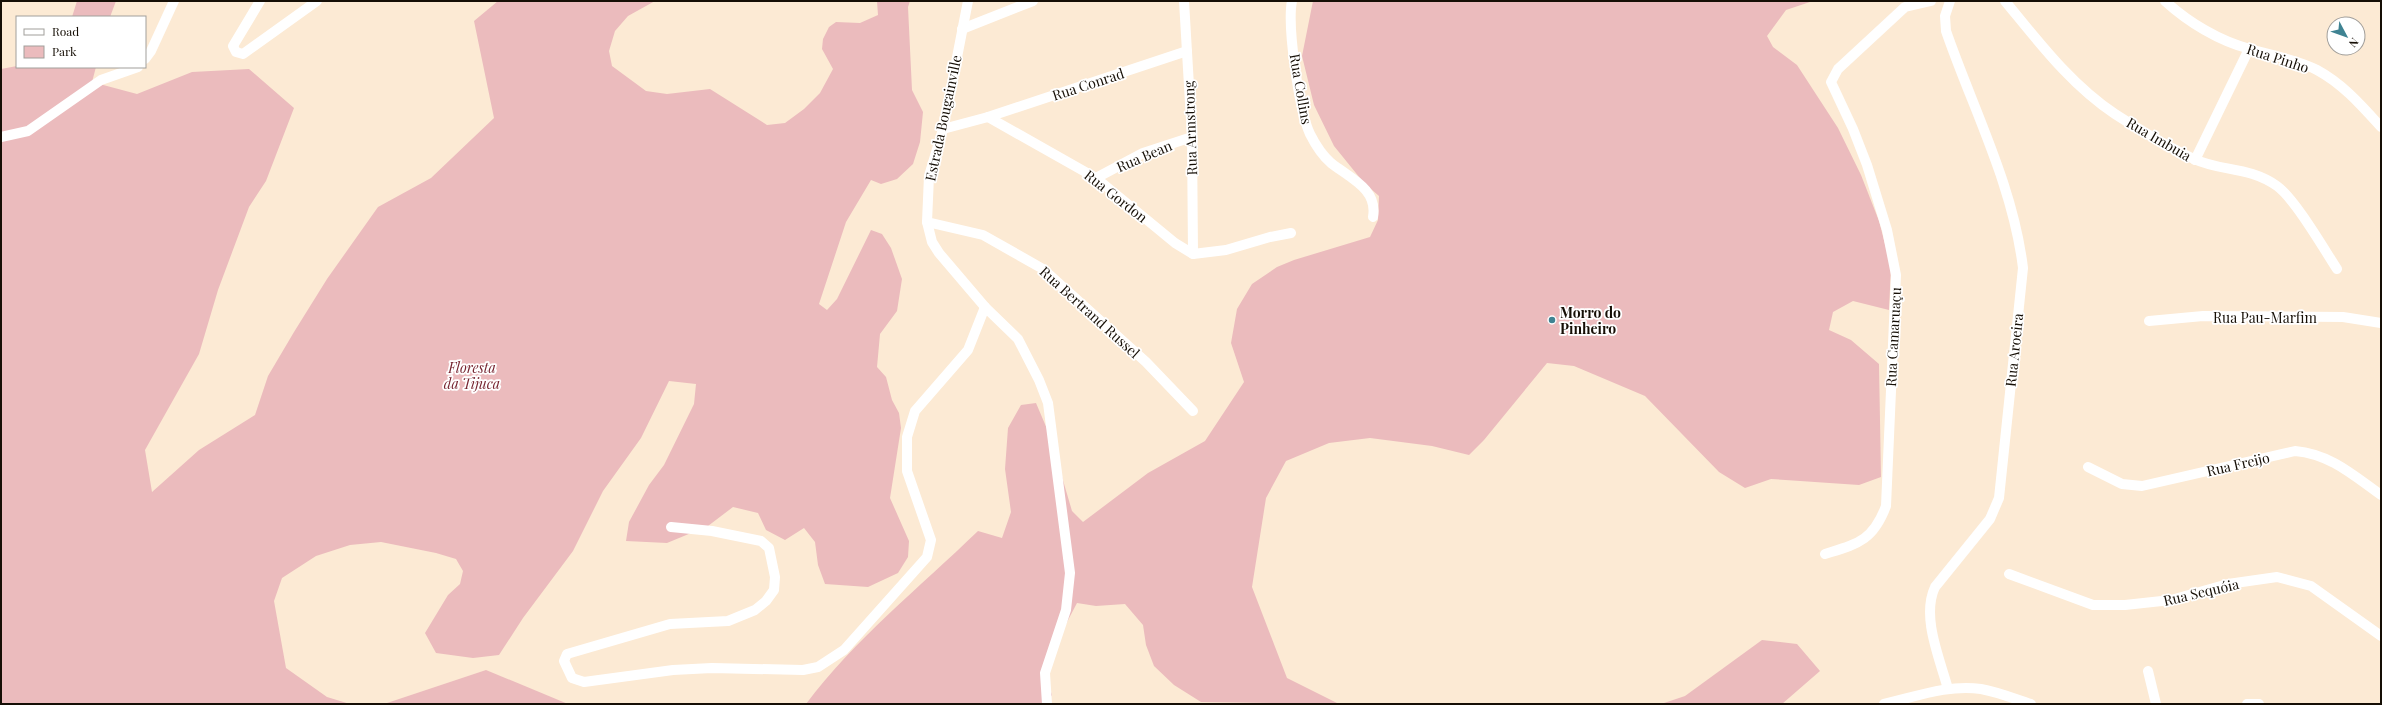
<svg xmlns="http://www.w3.org/2000/svg" width="2382" height="705" font-family="'Playfair Display',serif">
	<style>
		.green { fill: #ebbbbd }
		.lines { fill: none; stroke-linecap: round; stroke-linejoin: round }
		.minor { stroke: #fff; stroke-width: 10 }
		.poi-dot { fill: #3f8392; stroke: #fff; stroke-width: 1.5 }
		.labels { text-anchor: middle; dominant-baseline: central; stroke-width: 3.5; stroke-linejoin: round; paint-order: stroke }
		.street-label { font-size: 14px; fill: #150e05; stroke: #fff }
		.poi-label { font-size: 14px; font-weight: bold; fill: #150e05; stroke: #fff; text-anchor: start }
		.park-label { font-size: 14px; font-style: italic; fill: #762430; stroke: #fff }
	</style>
	<rect width="100%" height="100%" fill="#fcead4"/>
	<g class="green">
		<path d="M77,1H116L110,17H72Z"/>
		<path d="M498,1H655L628,16L615,31L609,51L612,66L646,91L667,94L710,89L767,125L785,123L804,109L820,93L833,69L822,49L823,39L829,27L836,22L860,23L878,15L877,1H910L908,7L912,90L923,112L920,142L913,164L897,179L881,184L871,180L846,222L819,304L827,310L837,299L871,230L882,234L891,248L902,279L897,311L880,334L877,367L886,377L892,400L899,413L901,428L890,498L909,541L908,557L898,573L868,587L825,584L818,565L815,542L804,528L785,540L766,530L758,513L733,507L708,526L667,543L626,541L629,522L649,485L664,465L694,404L696,384L669,381L641,438L603,491L573,551L523,618L499,655L473,658L436,653L425,633L448,595L460,584L463,571L456,559L436,553L381,542L350,545L316,556L282,578L274,601L286,668L327,697L350,704H1V69L17,66L96,67L92,82L137,94L192,72L249,69L294,108L266,181L249,207L218,290L199,354L145,450L152,492L199,450L255,415L268,376L294,332L327,279L378,207L431,178L494,118L474,21Z"/>
		<path d="M1313,1H1813L1786,10L1767,36L1773,47L1797,65L1838,128L1861,175L1879,221L1891,267L1889,310L1853,301L1833,312L1829,330L1851,340L1879,364L1881,477L1859,485L1771,479L1745,488L1719,472L1645,396L1574,366L1547,363L1484,440L1469,455L1432,446L1370,438L1329,443L1286,461L1266,498L1252,587L1287,678L1339,704L1201,702L1174,685L1154,666L1146,645L1143,625L1125,604L1096,606L1077,603L1056,643L1046,677L1052,695L1046,704H806C855,639 919,588 978,531L1002,538L1011,512L1005,469L1008,428L1021,405L1036,403L1050,436L1072,511L1083,522L1148,473L1205,441L1244,382L1231,343L1237,309L1252,284L1277,267L1294,260L1370,237L1378,220L1379,196L1364,183L1334,146L1314,105L1302,56Z"/>
		<path d="M1762,640L1797,644L1820,671L1782,704H1661L1685,696Z"/>
		<path d="M486,670L568,704H384Z"/>
	</g>
	<g class="lines">
		<g class="minor">
			<path d="M260,1L233,46L236,52L243,54L317,1"/>
			<path d="M968,1L943,129L929,176L927,222L932,242L939,253L985,307L1018,339L1039,380L1048,403L1070,573L1066,610L1045,673L1047,704"/>
			<path d="M1184,1L1192,137L1193,254"/>
			<path d="M1292,1C1287,25 1299,111 1310,134C1315,144 1323,156 1331,163C1350,178 1378,189 1373,217"/>
			<path d="M2005,1C2038,41 2071,85 2115,114C2140,130 2167,147 2194,159C2222,172 2248,166 2277,186C2295,199 2324,249 2337,269"/>
			<path d="M2165,1C2188,22 2219,41 2250,49C2273,56 2296,59 2317,70C2343,84 2362,106 2381,127"/>
			<path d="M962,29L1033,1"/>
			<path d="M145,59L151,51L174,1"/>
			<path d="M988,117L1187,51"/>
			<path d="M943,129L988,117L1096,178L1175,243L1193,254L1226,250L1270,237L1291,233"/>
			<path d="M1,137L28,131L101,80L138,67"/>
			<path d="M2195,160L2249,49"/>
			<path d="M1096,178L1143,153L1192,137"/>
			<path d="M927,222L983,235L1043,269L1146,362L1193,411"/>
			<path d="M2149,321L2203,316L2343,317L2381,323"/>
			<path d="M2088,467L2122,484L2142,486L2295,451C2330,454 2353,475 2381,495"/>
			<path d="M671,527L712,531L761,541L769,548L775,577L774,590L766,601L755,610L728,621L670,624L567,654L564,661L572,678L584,682L673,670L712,668L803,670L818,667L844,650L927,557L931,540L907,471V437L915,411L968,350L985,307"/>
			<path d="M1825,554C1857,544 1873,541 1886,506L1896,275L1887,230L1867,165L1853,129L1831,82L1838,69L1905,7L1931,1"/>
			<path d="M2009,574L2093,605H2125L2171,600L2228,584L2277,577L2311,586L2381,636"/>
			<path d="M2148,671L2156,704"/>
			<path d="M1948,689C1940,659 1921,617 1935,587L1990,519L1999,498L2023,268C2013,185 1973,109 1946,31L1945,16L1950,1"/>
			<path d="M1884,704C1915,697 1948,684 1981,689C1998,692 2015,699 2031,704"/>
			<path d="M2247,704H2259"/>
		</g>
	</g>
	<circle class="poi-dot" cx="1552" cy="320" r="4"/>
	<g class="labels">
		<g class="street-label">
			<text transform="translate(2278 58) rotate(18)">Rua Pinho</text>
			<text transform="translate(1088 84) rotate(-18)">Rua Conrad</text>
			<text transform="translate(1301 89) rotate(80)">Rua Collins</text>
			<text transform="translate(943 118) rotate(-78)">Estrada Bougainville</text>
			<text transform="translate(1190 128) rotate(-92)">Rua Armstrong</text>
			<text transform="translate(2159 139) rotate(30)">Rua Imbuia</text>
			<text transform="translate(1144 156) rotate(-23)">Rua Bean</text>
			<text transform="translate(1116 196) rotate(38)">Rua Gordon</text>
			<text transform="translate(1090 312) rotate(42)">Rua Bertrand Russel</text>
			<text x="2265" y="317">Rua Pau-Marfim</text>
			<text transform="translate(1893 337) rotate(-87)">Rua Camaruaçu</text>
			<text transform="translate(2014 350) rotate(-84)">Rua Aroeira</text>
			<text transform="translate(2238 464) rotate(-13)">Rua Freijo</text>
			<text transform="translate(2201 592) rotate(-13)">Rua Sequóia</text>
		</g>
		<g class="poi-label">
			<text x="1560" y="312">Morro do<tspan x="1560" dy="16">Pinheiro</tspan></text>
		</g>
		<g class="park-label">
			<text x="472" y="367">Floresta<tspan x="472" dy="16">da Tijuca</tspan></text>
		</g>
	</g>
	<rect width="2382" height="705" fill="none" stroke="#150e05" stroke-width="4"/>
	<rect x="16" y="16" width="130" height="52" fill="#ffffff" stroke="#a19f9b"/>
	<rect x="24" y="29" width="20" height="6" fill="#ffffff" stroke="#a19f9b"/>
	<text x="52" y="36" font-size="12" fill="#150e05">Road</text>
	<rect x="24" y="46" width="20" height="12" fill="#ebbbbd" stroke="#a19f9b"/>
	<text x="52" y="56" font-size="12" fill="#150e05">Park</text>
	<g transform="translate(2346 36) rotate(131)"><circle r="19" fill="#ffffff" stroke="#a19f9b"/>
	<path d="M0-3L7 15L0 10L-7 15Z" fill="#3f8392"/>
	<text y="-6" font-size="11" font-weight="bold" text-anchor="middle" fill="#150e05">N</text>
	</g>
</svg>
